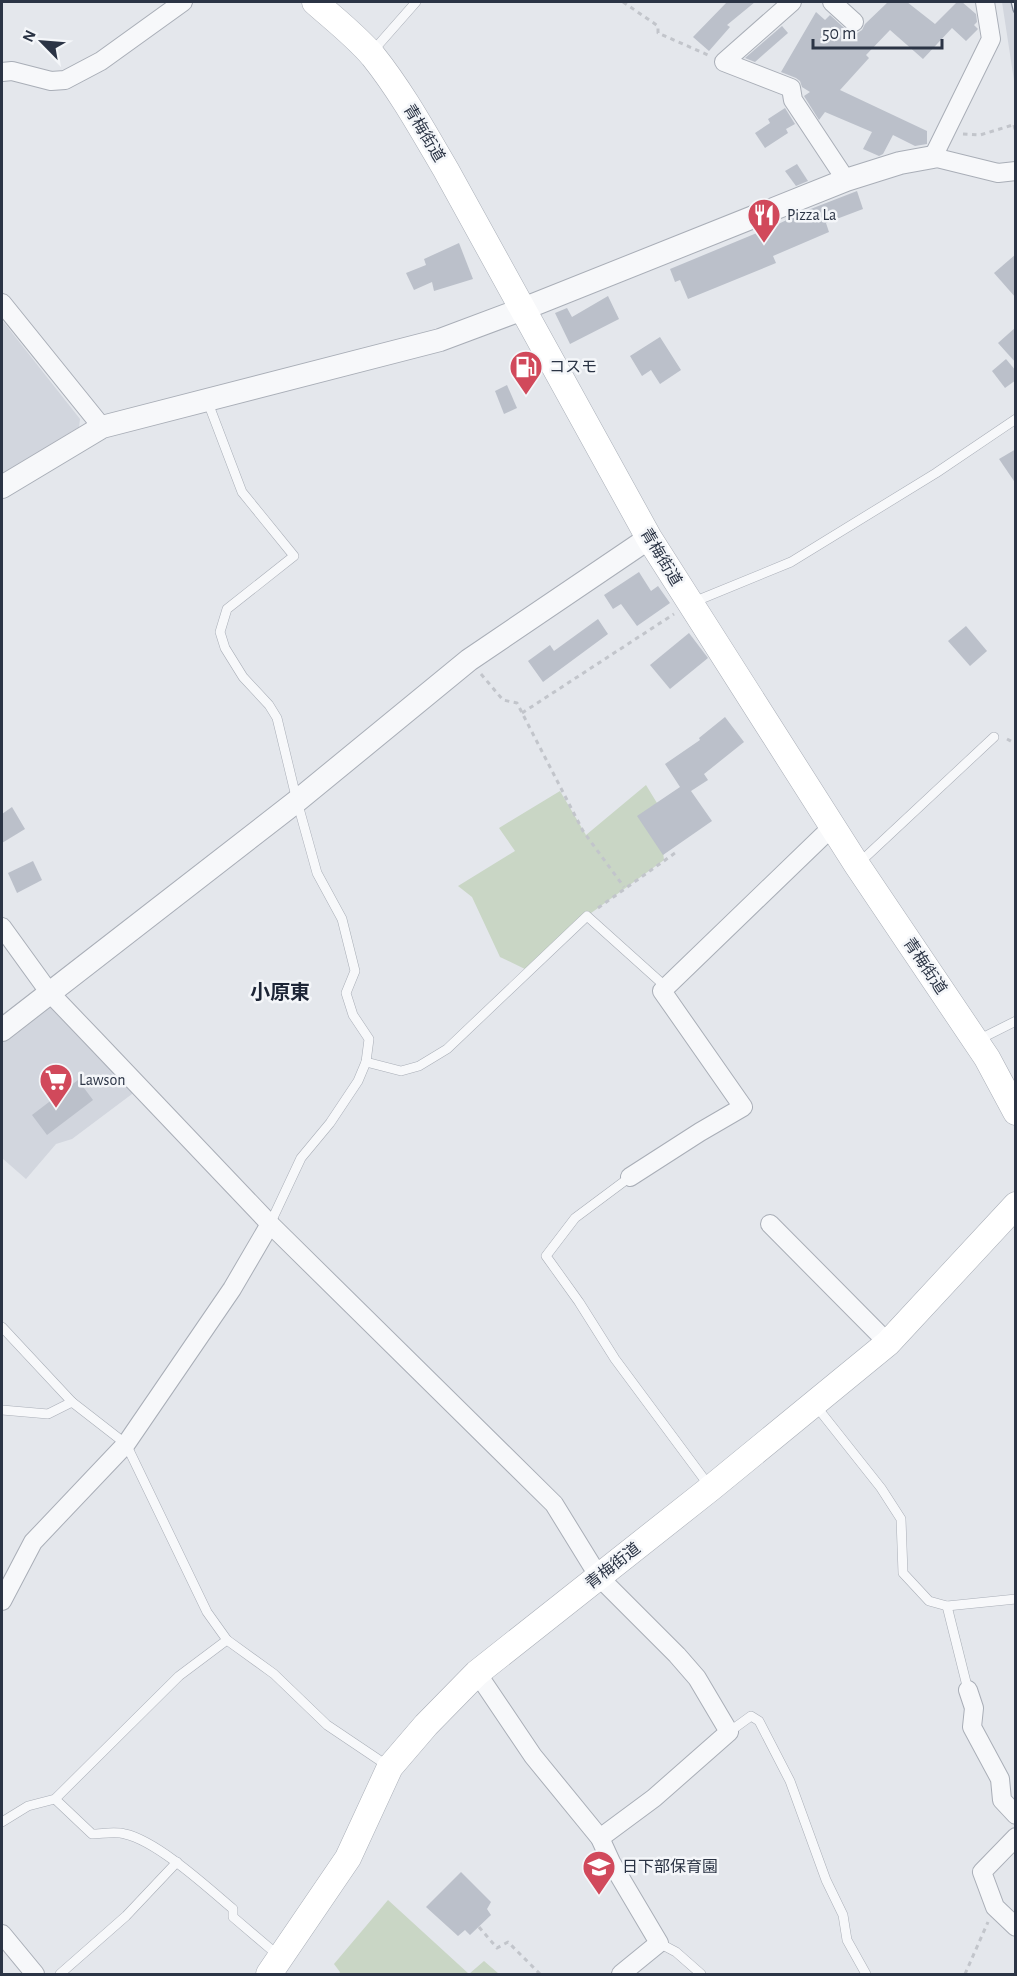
<svg xmlns="http://www.w3.org/2000/svg" width="1017" height="1976" font-family="'Alegreya Sans','Noto Sans JP',sans-serif">
	<style>
		.built { fill: #d2d6de }
		.green { fill: #c9d6c5 }
		.building { fill: #bbc0ca }
		.lines { fill: none; stroke-linecap: round; stroke-linejoin: round }
		.service-casing { stroke: #a9aeb7; stroke-width: 10 }
		.minor-casing { stroke: #a9aeb7; stroke-width: 20 }
		.tertiary-casing { stroke: #a9aeb7; stroke-width: 24 }
		.secondary-casing { stroke: #a9aeb7; stroke-width: 27 }
		.path { stroke: #c2c5cb; stroke-width: 3; stroke-dasharray: 4.5 4.5; stroke-linecap: butt }
		.service { stroke: #f7f8fa; stroke-width: 9 }
		.minor { stroke: #f7f8fa; stroke-width: 18 }
		.tertiary { stroke: #f7f8fa; stroke-width: 22 }
		.secondary { stroke: #fff; stroke-width: 26 }
		.rail-casing { stroke: #7d8696; stroke-width: 7 }
		.rail { stroke: #f4f6f9; stroke-width: 4.5; stroke-dasharray: 14; stroke-linecap: butt }
		.labels { text-anchor: middle; dominant-baseline: central; stroke-width: 5; stroke-linejoin: round; paint-order: stroke }
		.street-label { font-size: 16px; fill: #2b3445; stroke: #f4f6f9 }
		.poi-label { font-size: 16px; fill: #2b3445; stroke: #f4f6f9; text-anchor: start }
		.quarter-label { font-size: 20px; font-weight: bold; fill: #1d2536; stroke: #f4f6f9 }
	</style>
	<rect width="100%" height="100%" fill="#e4e7ec"/>
	<g class="built">
		<path d="M1002,2H1015V95V87Z"/>
		<path d="M2,320L80,419L79,427L2,474Z"/>
		<path d="M49,992L140,1088L72,1139L56,1144L26,1179L2,1158V1030Z"/>
	</g>
	<g class="green">
		<path d="M646,785L657,803L664,860L587,916L529,971L500,957L472,897L458,886L515,851L499,828L560,791L586,835Z"/>
		<path d="M388,1900L469,1974L484,1961L499,1974H339L340,1972L334,1964Z"/>
	</g>
	<g class="building">
		<path d="M727,2H755L727,25L730,27L709,51L693,37Z"/>
		<path d="M888,2H907L935,24L957,2H962L976,14L977,22L974,25L978,29L966,41L952,28L923,59L890,30L866,55L869,58L840,90L927,131V144L915,146L893,135L883,154L879,156L863,149L872,132L825,112L819,120L804,96L810,92L802,87L800,81L796,78L781,72L816,12L825,20L830,15L853,36L862,30L865,24Z"/>
		<path d="M782,26L788,33L755,62L745,58Z"/>
		<path d="M785,108L795,124L786,129L788,133L765,148L755,133L770,123L768,119Z"/>
		<path d="M797,164L808,181L796,186L785,171Z"/>
		<path d="M857,191L863,209L826,223L829,232L773,256L776,263L688,299L680,280L675,282L670,269L776,225L808,210Z"/>
		<path d="M459,243L473,279L434,291L432,282L414,290L406,273L426,265L424,259Z"/>
		<path d="M1016,254V298L994,273Z"/>
		<path d="M608,296L619,319L570,344L555,313L567,308L572,317Z"/>
		<path d="M1016,327V363L998,343Z"/>
		<path d="M660,337L681,370L660,384L651,370L642,376L630,356Z"/>
		<path d="M1006,359L1016,371V380L1005,388L992,371Z"/>
		<path d="M507,385L517,408L504,414L495,391Z"/>
		<path d="M1016,449V484L999,459Z"/>
		<path d="M639,572L651,591L658,586L670,603L637,626L621,604L613,609L604,595Z"/>
		<path d="M598,619L608,634L543,682L528,661L550,645L554,651Z"/>
		<path d="M966,626L987,651L970,666L948,641Z"/>
		<path d="M689,633L708,658L670,689L650,665Z"/>
		<path d="M725,717L744,742L704,774L708,780L691,791L712,821L663,855L637,816L680,787L665,764L700,740L699,738Z"/>
		<path d="M12,807L25,829L2,843V814Z"/>
		<path d="M33,861L42,880L17,893L8,873Z"/>
		<path d="M78,1080L93,1100L47,1135L32,1115Z"/>
		<path d="M461,1872L491,1902L487,1909L491,1915L470,1935L465,1930L458,1936L426,1907Z"/>
	</g>
	<g class="lines">
		<g class="service-casing">
			<g id="service">
				<path d="M372,52L416,2"/>
				<path d="M207,400L242,492L294,556L227,609L220,632L225,648L243,677L269,705L277,718L297,801L317,873L342,919L355,971L346,993L353,1015L369,1039L366,1062"/>
				<path d="M691,603L791,562L936,473L1016,419"/>
				<path d="M858,864L994,737"/>
				<path d="M978,1040L1016,1021"/>
				<path d="M630,1177L575,1218L546,1256L579,1302L615,1359L710,1487"/>
				<path d="M270,1224L301,1158L330,1123L358,1081L366,1062L401,1071L419,1066L447,1049L587,916L666,987"/>
				<path d="M2,1327L72,1402"/>
				<path d="M816,1406L881,1488L901,1519L903,1573L929,1601L947,1606L1016,1599"/>
				<path d="M2,1410L48,1414L72,1402L126,1444L207,1612L227,1640L274,1674L327,1725L388,1766"/>
				<path d="M947,1606L968,1690"/>
				<path d="M729,1732L751,1716L759,1721L790,1781L826,1880L843,1915L847,1940L866,1974"/>
				<path d="M55,1799L92,1834C102,1834 115,1831 125,1834C157,1841 207,1887 233,1909V1917L280,1957"/>
				<path d="M2,1822L28,1806L55,1799L179,1676L227,1640"/>
				<path d="M659,1943L676,1952L701,1974"/>
				<path d="M60,1974L126,1916L177,1862"/>
			</g>
		</g>
		<g class="minor-casing">
			<g id="minor">
				<path d="M792,2L724,62L791,88L793,100L846,180"/>
				<path d="M832,2L854,22"/>
				<path d="M985,2L991,39L933,157L998,173L1016,171"/>
				<path d="M2,72L12,71L51,81L65,80L101,61L183,2"/>
				<path d="M2,303L102,427"/>
				<path d="M2,927L49,992L95,1040L270,1224L554,1504L599,1577L677,1655L697,1678L729,1732L654,1798L600,1838"/>
				<path d="M630,1177L700,1132L743,1107L662,991L832,827"/>
				<path d="M770,1224L888,1343"/>
				<path d="M2,1601L33,1542L126,1444L232,1289L270,1224"/>
				<path d="M477,1673L533,1756L600,1838L611,1862L659,1943L621,1974"/>
				<path d="M968,1690L974,1708L972,1727L1000,1779L1002,1800L1016,1815"/>
				<path d="M1016,1837L982,1872L995,1907L1016,1927"/>
				<path d="M2,1934L35,1974"/>
			</g>
		</g>
		<g class="tertiary-casing">
			<g id="tertiary">
				<path d="M2,487L102,427L440,340L523,309L846,180L900,163L933,157"/>
				<path d="M2,1030L297,801L469,660L649,538"/>
			</g>
		</g>
		<g class="secondary-casing">
			<g id="secondary">
				<path d="M315,2C334,19 356,36 373,56C401,91 423,131 446,170L649,538L857,865L987,1058L1016,1112"/>
				<path d="M269,1974L348,1858L390,1767L426,1725L477,1673L711,1488L888,1343L1016,1205"/>
			</g>
		</g>
		<g class="path">
			<path d="M623,2L658,26V33L708,55"/>
			<path d="M1014,125L1016,134"/>
			<path d="M963,134L980,135L1016,124"/>
			<path d="M481,674L503,700L517,703L583,831L624,887"/>
			<path d="M522,713L674,614"/>
			<path d="M1007,739L1016,744"/>
			<path d="M598,908L675,853"/>
			<path d="M479,1927L497,1948L508,1942L540,1974"/>
			<path d="M965,1974L988,1922"/>
		</g>
		<use href="#service" class="service"/>
		<use href="#minor" class="minor"/>
		<use href="#tertiary" class="tertiary"/>
		<use href="#secondary" class="secondary"/>
		<g class="rail-casing">
			<path id="rail" d="M1014,2L1016,10"/>
		</g>
		<use href="#rail" class="rail"/>
	</g>
	<defs>
		<g id="restaurant-pin" transform="scale(1.725)"><path d="M0 17L-7.5 6A9.5 9.5 0 1 1 7.5 6Z" fill="#d1495b" stroke="#f4f6f9"/><path d="M-5-6h1v4h1v-4h1v4h1v-4h1v5L-1.5 .5V6h-2V.5L-5-1ZM5-6V6H3V1.5H1.5Q1.5-4 5-6Z" fill="#fff"/></g>
		<g id="fuel-pin" transform="scale(1.725)"><path d="M0 17L-7.5 6A9.5 9.5 0 1 1 7.5 6Z" fill="#d1495b" stroke="#f4f6f9"/><path d="M-5.5-6h7V0h2V4h1.3V-2.5L3-4.5l.8-.8L6-3V5H2.5V1h-1V6h-7ZM-4.2-4.7v3.2H.2V-4.7Z" fill="#fff"/></g>
		<g id="supermarket-pin" transform="scale(1.725)"><path d="M0 17L-7.5 6A9.5 9.5 0 1 1 7.5 6Z" fill="#d1495b" stroke="#f4f6f9"/><path d="M-6-5.5h2.5l.6 2H6L4.5 2H-2.5L-4.4-4H-6ZM-1.5 3.2a1.3 1.3 0 1 0 .1 0ZM3 3.2a1.3 1.3 0 1 0 .1 0Z" fill="#fff"/></g>
		<g id="school-pin" transform="scale(1.725)"><path d="M0 17L-7.5 6A9.5 9.5 0 1 1 7.5 6Z" fill="#d1495b" stroke="#f4f6f9"/><path d="M0-5L7-2L0 1L-7-2ZM-4 1L0 2.5L4 1V4Q0 6-4 4Z" fill="#fff"/></g>
	</defs>
	<g fill-rule="evenodd">
		<use href="#restaurant-pin" x="764" y="215"/>
		<use href="#fuel-pin" x="526" y="367"/>
		<use href="#supermarket-pin" x="56" y="1080"/>
		<use href="#school-pin" x="599" y="1867"/>
	</g>
	<g class="labels">
		<g class="street-label">
			<text transform="translate(424 133) rotate(59)">青梅街道</text>
			<text transform="translate(661 557) rotate(59)">青梅街道</text>
			<text transform="translate(925 966) rotate(56)">青梅街道</text>
			<text transform="translate(613 1566) rotate(-38)">青梅街道</text>
		</g>
		<g class="poi-label">
			<text x="787" y="215">Pizza La</text>
			<text x="549" y="367">コスモ</text>
			<text x="79" y="1080">Lawson</text>
			<text x="622" y="1867">日下部保育園</text>
		</g>
		<g class="quarter-label">
			<text x="280" y="993">小原東</text>
		</g>
	</g>
	<rect width="1017" height="1976" fill="none" stroke="#2b3445" stroke-width="6"/>
	<g transform="translate(42 42) rotate(295)" stroke="#f4f6f9" stroke-width="4.5" paint-order="stroke">
	<path d="M0-4.5L10 22L0 15L-10 22Z" fill="#2b3445"/>
	<text y="-9" font-size="16" font-weight="bold" text-anchor="middle" fill="#2b3445">N</text>
	</g>
	<path d="M813 39v9h129v-9" fill="none" stroke="#2b3445" stroke-width="3"/>
	<text x="822" y="39" font-size="18" fill="#2b3445" stroke="#f4f6f9" stroke-width="4.5" paint-order="stroke">50 m</text>
</svg>
